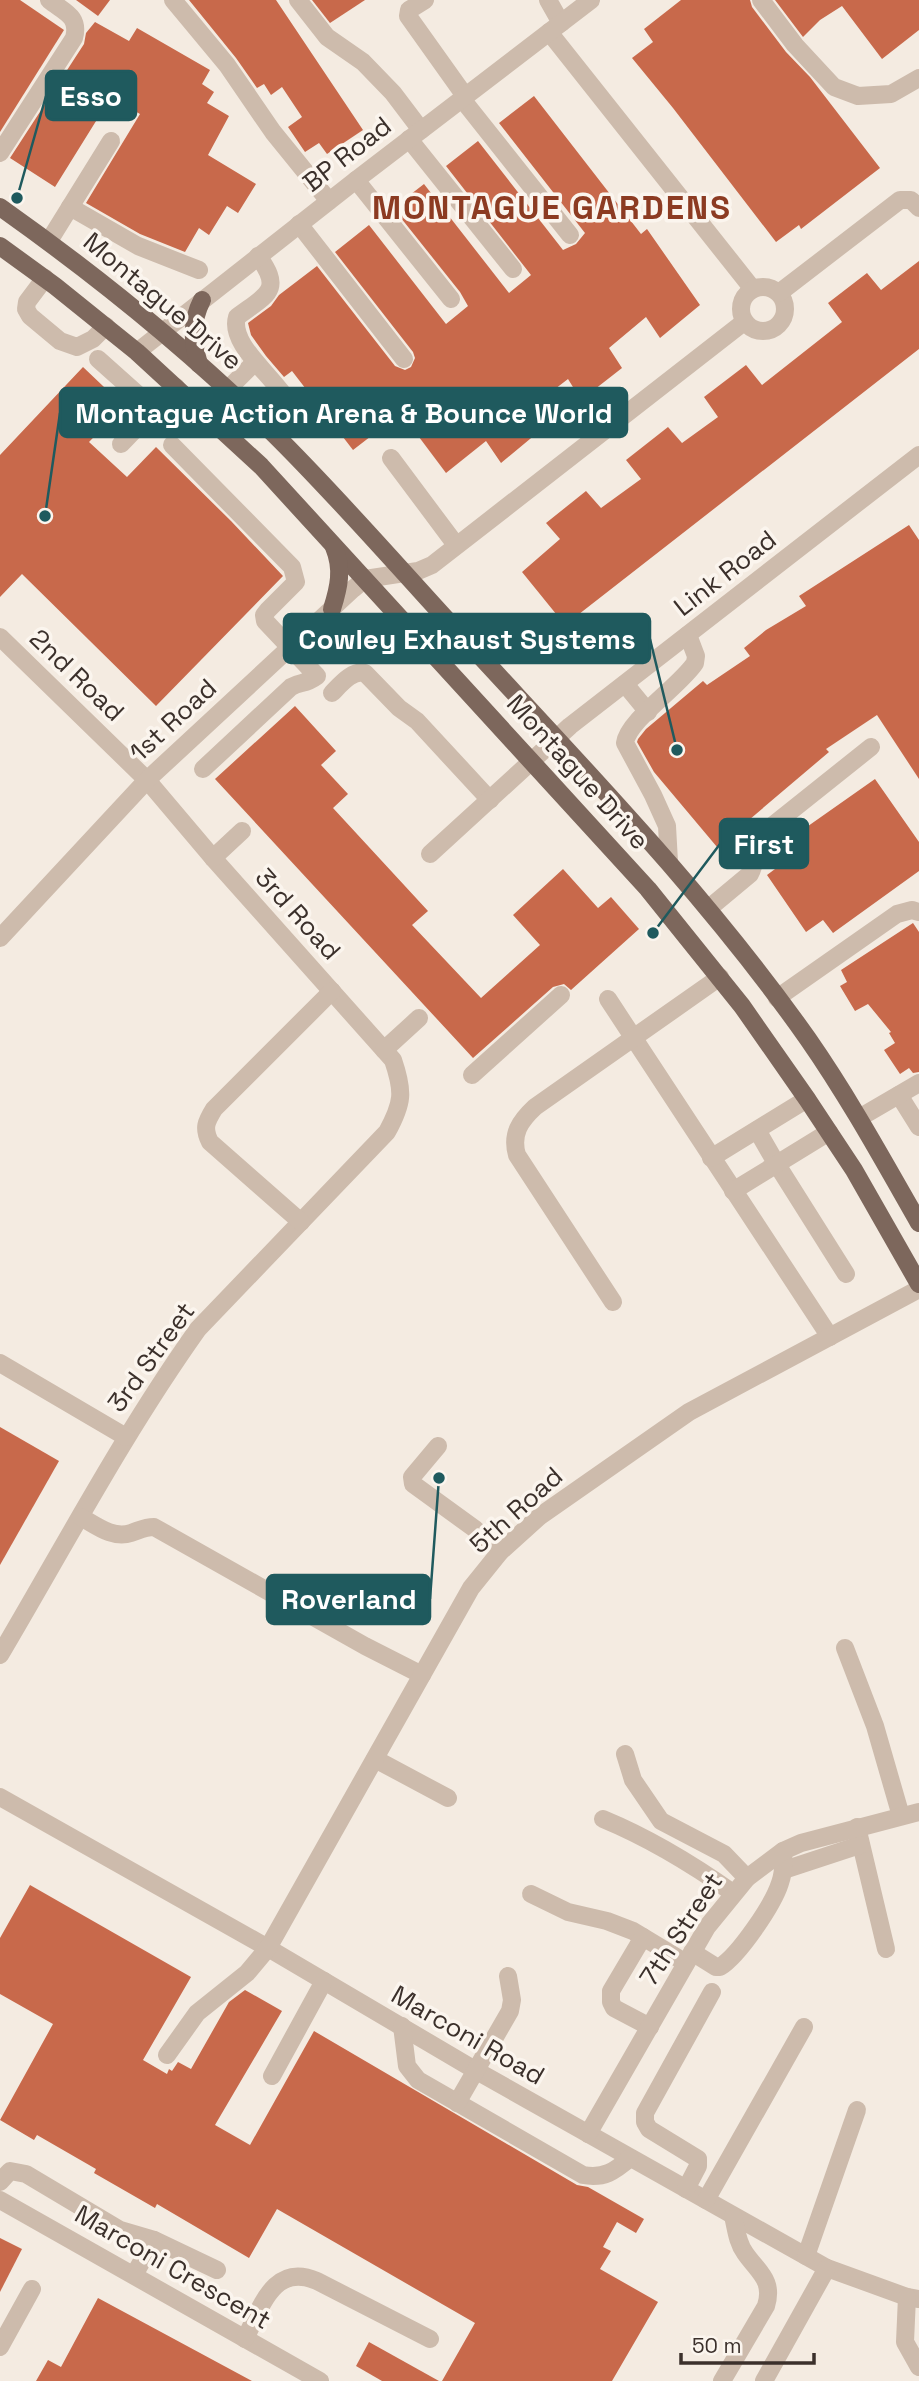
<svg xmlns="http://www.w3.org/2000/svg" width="919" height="2381" font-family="'Space Grotesk',sans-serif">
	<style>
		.building { fill: #c8694b }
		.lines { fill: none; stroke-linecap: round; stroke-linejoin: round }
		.minor { stroke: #cdbbac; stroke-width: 18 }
		.major { stroke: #7d675c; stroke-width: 18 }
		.labels { text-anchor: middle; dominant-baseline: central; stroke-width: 7; stroke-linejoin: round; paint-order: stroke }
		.street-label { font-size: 26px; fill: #3b302b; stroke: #fbf5ee }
		.district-label { font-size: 33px; font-weight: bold; letter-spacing: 2px; fill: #8c3b22; stroke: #fbf5ee }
		.leader { fill: none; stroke: #1f5a5e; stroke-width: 2.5 }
		.callout-dot { fill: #1f5a5e; stroke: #fbf5ee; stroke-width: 2.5 }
		.callout { fill: #1f5a5e; stroke: #1f5a5e; stroke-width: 2.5 }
		.callout-label { font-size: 28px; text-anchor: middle; font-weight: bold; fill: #fff }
	</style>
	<rect width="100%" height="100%" fill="#f4ebe1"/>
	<g class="building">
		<path d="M0,0H20L64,30L0,132Z"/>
		<path d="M76,0H110L98,16Z"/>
		<path d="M189,0H276L363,130L327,154L319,143L305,152L288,127L302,117L282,87L271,95L264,84L257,88L236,58Z"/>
		<path d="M312,0H365L330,23Z"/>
		<path d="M681,0H750L752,7L786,52L810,77L880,168L801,229L799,225L776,242L673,108L632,58L653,42L644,29Z"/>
		<path d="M775,0H919V30L882,59L842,6L820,20L803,37Z"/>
		<path d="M95,22L129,41L137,28L210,70L202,84L214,92L207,103L229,116L208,155L256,184L238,213L227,206L209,235L199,228L185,252L140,234L86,203L140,114L111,97L55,187L10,158L84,44L86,33Z"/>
		<path d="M534,96L641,234L647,229L700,305L660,338L646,317L609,348L622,368L581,400L568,379L529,409L542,429L501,463L486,441L446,473L401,413L353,450L292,371L284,377L266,356L251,335L248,323L271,306L279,295L317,266L395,366L405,370L411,367L415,358L413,352L335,252L369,225L446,324L468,306L460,292L393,208L424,184L509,293L531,275L446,166L478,141L563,250L576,244L585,233L499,123Z"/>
		<path d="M919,261V349L565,625L522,572L560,539L546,523L586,491L601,508L641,479L626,460L668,427L682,443L718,417L704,397L746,365L762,385L842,322L828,303L867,273L881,290Z"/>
		<path d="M83,367L124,406L89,442L127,477L156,447L231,521L283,576L156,706L22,574L0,597V455Z"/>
		<path d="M909,525L919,540V779L877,715L826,749L829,752L717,847L654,772L637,742L638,739L646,729L703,681L707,685L750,656L744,648L766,630L806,606L799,596Z"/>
		<path d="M295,706L336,751L321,765L348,794L333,808L428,911L412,925L481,998L540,945L513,915L563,869L598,908L611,897L639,929L571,990L564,984L553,987L473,1058L215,779Z"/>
		<path d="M875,779L919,842V871L833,933L823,920L806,932L767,875L783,863L774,850Z"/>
		<path d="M913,923L919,932V1072L913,1073L909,1068L900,1074L884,1050L895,1043L889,1033L891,1032L868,1004L855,1011L840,986L847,982L841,970Z"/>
		<path d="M0,1427L59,1461L0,1565Z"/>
		<path d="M30,1885L191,1977L143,2060L167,2074L169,2069L172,2071L178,2062L191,2069L229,2002L245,1990L282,2011L215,2125L250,2145L314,2031L577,2185L588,2187L644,2219L636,2233L617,2222L603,2247L611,2251L600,2269L658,2302L612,2381H442L475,2323L277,2209L249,2258L157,2204L155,2208L94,2173L96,2169L37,2135L34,2140L0,2120L53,2024L0,1994V1938Z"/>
		<path d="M0,2238L22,2249L0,2292Z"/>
		<path d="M98,2298L252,2381H36L48,2360L61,2367Z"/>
		<path d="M369,2342L439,2381H382L356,2366Z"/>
	</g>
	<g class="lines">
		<g class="minor">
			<path d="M173,0L227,65L273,132L329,201"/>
			<path d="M298,0L327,37L363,62L393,93L421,130"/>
			<path d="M425,0L409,10L408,16L465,96"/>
			<path d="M548,0L561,23"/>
			<path d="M761,0L795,45L834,87L858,96L891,94L919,78"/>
			<path d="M549,32L752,288"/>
			<path d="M462,99L570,235"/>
			<path d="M409,139L513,269"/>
			<path d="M0,153L74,38C80,16 64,12 49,0"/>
			<path d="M356,180L451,299"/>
			<path d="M70,207L138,246L199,270"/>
			<path d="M299,224L404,359"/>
			<path d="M49,241L111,141"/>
			<path d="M258,256C284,291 266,295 237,317C228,347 282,381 291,409L271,431"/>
			<path d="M45,278L27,302L26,309L30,316L60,341L77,347L93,339L106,326"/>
			<circle cx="763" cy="309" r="22"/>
			<path d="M779,293L900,200H911L919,208"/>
			<path d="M137,352L356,180L591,0"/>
			<path d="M98,359L154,409"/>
			<path d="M228,389L255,362"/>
			<path d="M121,444L176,387"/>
			<path d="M172,445L292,567L296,582L268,610L264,615L265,621L317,676C305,685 301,681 291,687L203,769"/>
			<path d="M391,458L456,545"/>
			<path d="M0,637L147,780L213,858L393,1060C404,1092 403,1103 387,1132L198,1329C124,1433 65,1545 0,1655"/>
			<path d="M625,684L648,712"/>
			<path d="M332,693C341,684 352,670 365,673L399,708L417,721L490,800"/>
			<path d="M430,854L570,726L919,455"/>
			<path d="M213,858L242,831"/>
			<path d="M669,862L667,826L653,795L625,743C628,720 680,686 695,663L696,656L688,635"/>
			<path d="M708,909L750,874C758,861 752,845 762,834L871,747"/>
			<path d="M0,938L147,780L353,589L365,579L418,571L432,565L744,322"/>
			<path d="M777,998L897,914L912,910L919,912"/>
			<path d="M608,999L830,1337"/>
			<path d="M384,1050L419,1018"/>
			<path d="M472,1075L561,995"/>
			<path d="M899,1095L919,1127"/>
			<path d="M859,1118L919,1083"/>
			<path d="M757,1130L776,1163L846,1274"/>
			<path d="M711,1158L807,1099"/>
			<path d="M733,1191L829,1132"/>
			<path d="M301,1222L210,1142C203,1128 206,1122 214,1109L332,991"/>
			<path d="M613,1302L517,1155C511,1134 520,1121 535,1107L720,977"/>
			<path d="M0,1363L126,1437"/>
			<path d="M438,1446L412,1477L413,1484L475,1529L500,1552"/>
			<path d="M81,1517C97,1526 113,1539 131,1533C140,1530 145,1527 154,1527L365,1646L422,1675"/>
			<path d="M845,1648L875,1726L901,1816"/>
			<path d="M625,1754L633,1780L661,1821L724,1854L747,1878"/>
			<path d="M375,1759L448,1798"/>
			<path d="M0,1797L268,1948L475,2070L827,2268L907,2297L919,2299"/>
			<path d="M603,1819C649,1838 692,1864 733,1893"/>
			<path d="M857,1827L886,1949"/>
			<path d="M784,1870L860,1845"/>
			<path d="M531,1894L568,1912L607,1921L633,1931L686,1963"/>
			<path d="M643,1937L611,1991V2002L614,2008L650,2027"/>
			<path d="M692,1952L716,1967H720C739,1955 773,1905 780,1883C784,1872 784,1863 783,1851"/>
			<path d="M402,2026L407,2066L418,2080L583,2175C604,2179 615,2171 630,2158"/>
			<path d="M167,2055L197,2013L247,1973L268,1948L471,1588L500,1552L540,1516L689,1412L919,1289"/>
			<path d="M272,2076L324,1981"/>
			<path d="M457,2103L510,2011L512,2000L508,1976"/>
			<path d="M588,2134L707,1927L747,1878L783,1851L801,1843L919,1812"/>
			<path d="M0,2182L10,2171L26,2174L120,2230L154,2240L217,2270"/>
			<path d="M686,2189L698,2166V2159L649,2129L645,2122V2113L712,1992"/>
			<path d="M0,2200L320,2381"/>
			<path d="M706,2200L804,2027"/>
			<path d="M806,2256L857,2110"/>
			<path d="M134,2275L154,2240"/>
			<path d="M907,2297L905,2342L919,2367"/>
			<path d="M245,2339C261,2308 273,2262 317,2281L430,2339"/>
			<path d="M0,2347L32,2289"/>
			<path d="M722,2381L766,2306C774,2280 758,2272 745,2253C737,2242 736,2228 733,2216"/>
			<path d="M764,2381L827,2268"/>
		</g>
		<g class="major">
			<path d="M0,207C96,275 188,349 272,432C341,500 404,574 470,645C587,772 708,897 808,1039C849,1098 883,1160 919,1223"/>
			<path d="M0,246L55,286L137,352L261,466L648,889L742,1006L807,1099L854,1170L919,1284"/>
			<path d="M199,364C192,341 191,322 202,300"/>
			<path d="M332,609C339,587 343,569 334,547"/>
		</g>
	</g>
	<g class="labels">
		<g class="street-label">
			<text transform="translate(347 154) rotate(-38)">BP Road</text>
			<text transform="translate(163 301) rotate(40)">Montague Drive</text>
			<text transform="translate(725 573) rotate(-38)">Link Road</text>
			<text transform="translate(77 675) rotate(44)">2nd Road</text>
			<text transform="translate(173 720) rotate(-43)">1st Road</text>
			<text transform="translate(578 772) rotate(48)">Montague Drive</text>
			<text transform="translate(298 914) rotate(48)">3rd Road</text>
			<text transform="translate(151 1357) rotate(-54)">3rd Street</text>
			<text transform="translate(516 1510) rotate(-42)">5th Road</text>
			<text transform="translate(681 1929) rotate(-57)">7th Street</text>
			<text transform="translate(468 2035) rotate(30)">Marconi Road</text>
			<text transform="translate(173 2267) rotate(30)">Marconi Crescent</text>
		</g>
		<g class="district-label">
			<text x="552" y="208">MONTAGUE GARDENS</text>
		</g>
	</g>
	<path class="leader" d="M17 198L46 96M45 516L60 413M677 750L650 639M653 933L720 844M439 1478L430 1599"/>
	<g class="callout-dot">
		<circle cx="17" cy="198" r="7"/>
		<circle cx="45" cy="516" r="7"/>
		<circle cx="677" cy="750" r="7"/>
		<circle cx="653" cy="933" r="7"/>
		<circle cx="439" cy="1478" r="7"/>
	</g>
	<g class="callout">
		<rect x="46" y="71" width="90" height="49" rx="7"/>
		<rect x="60" y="388" width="567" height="49" rx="7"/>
		<rect x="284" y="614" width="366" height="49" rx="7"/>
		<rect x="720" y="819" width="88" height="49" rx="7"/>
		<rect x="267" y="1575" width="163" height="49" rx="7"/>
	</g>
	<g class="callout-label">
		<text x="91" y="106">Esso</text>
		<text x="344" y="423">Montague Action Arena &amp; Bounce World</text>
		<text x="467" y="649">Cowley Exhaust Systems</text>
		<text x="764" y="854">First</text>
		<text x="349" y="1609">Roverland</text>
	</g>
	<path d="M681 2353v10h133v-10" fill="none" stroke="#3b302b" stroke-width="3.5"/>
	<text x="692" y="2353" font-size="21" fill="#3b302b" stroke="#fbf5ee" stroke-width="5" paint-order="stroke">50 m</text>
</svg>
